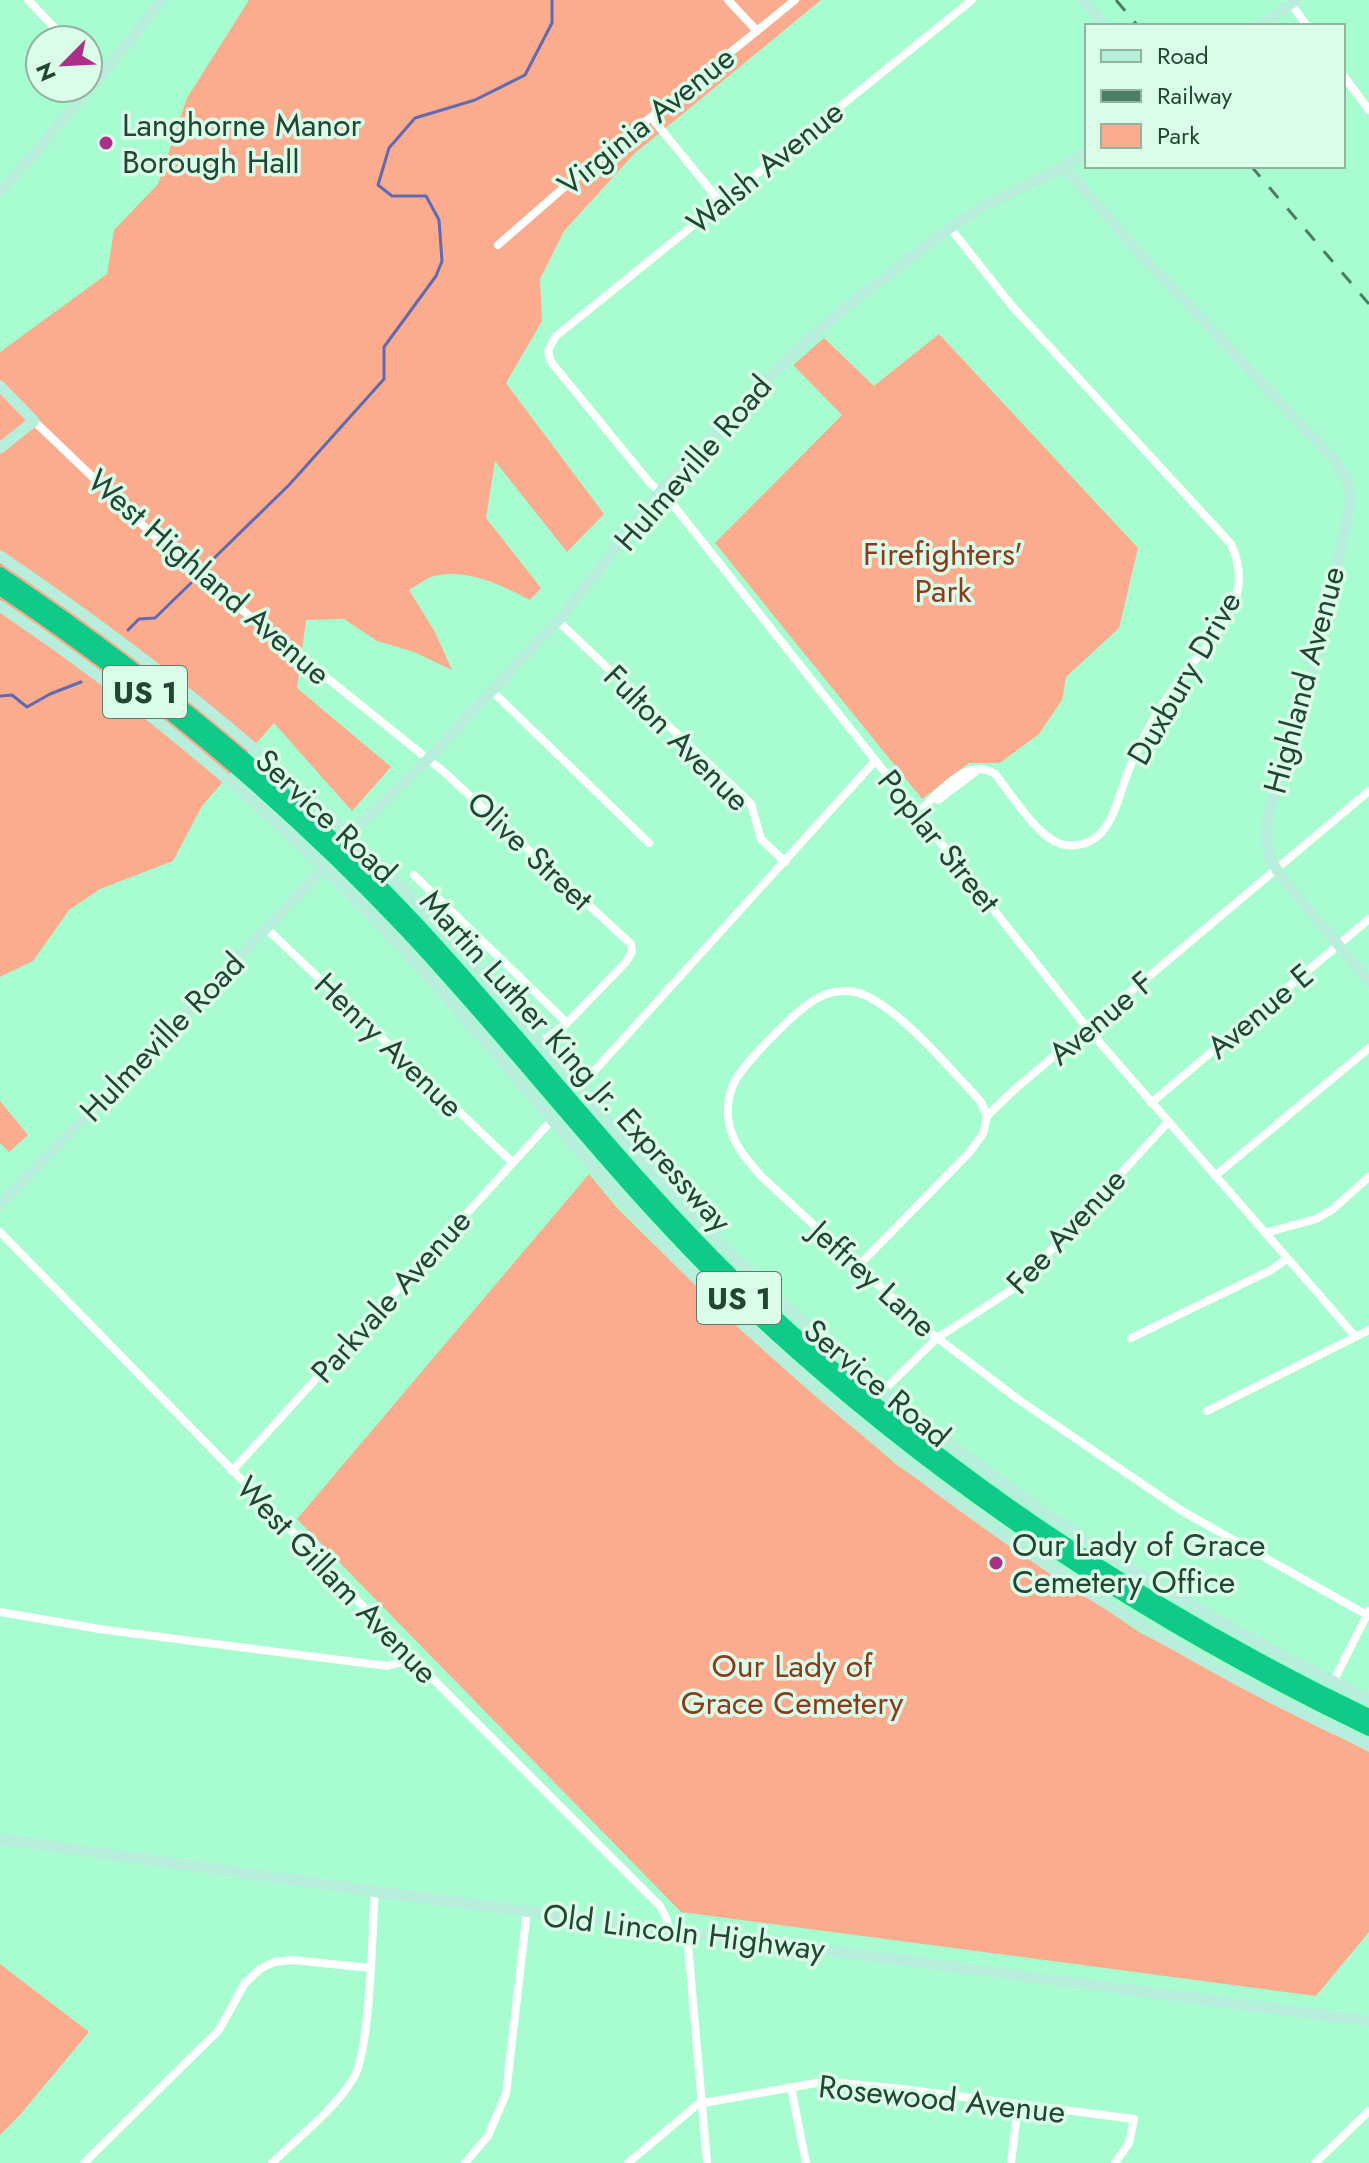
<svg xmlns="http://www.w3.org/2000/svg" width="1369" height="2163" font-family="Jost,sans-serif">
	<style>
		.green { fill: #fbac8e }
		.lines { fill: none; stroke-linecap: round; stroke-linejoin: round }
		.stream { stroke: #606ab3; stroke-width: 3 }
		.street { stroke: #fff; stroke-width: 8 }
		.secondary { stroke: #b7efdc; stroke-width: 11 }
		.highway { stroke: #0fca89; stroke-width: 14 }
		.rail { stroke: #4b7d64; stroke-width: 3; stroke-dasharray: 14 14; stroke-linecap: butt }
		.poi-dot { fill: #a93288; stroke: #dcfcea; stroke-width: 3 }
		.labels { text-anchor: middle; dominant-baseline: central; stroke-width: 7; stroke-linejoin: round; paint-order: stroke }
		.shield { fill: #dcfcea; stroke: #5a7c6b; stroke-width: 2 }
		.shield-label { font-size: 30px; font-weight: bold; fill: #224534 }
		.street-label { font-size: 32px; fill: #224534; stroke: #dcfcea }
		.poi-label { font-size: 32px; fill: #224534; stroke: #dcfcea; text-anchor: start }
		.park-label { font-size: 32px; fill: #8a3b1b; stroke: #dcfcea }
	</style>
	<rect width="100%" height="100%" fill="#a7fcd0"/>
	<g class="green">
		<path d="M249,0H821L634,154L564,231L540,279L542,321L506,383L604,514L567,552L495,461L486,518L541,588L530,600C502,585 464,567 431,577C424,580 416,586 409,590L435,632L452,670L414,652L377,641L344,619L306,620L297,688L391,767L352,811L274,723L202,806L173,861L100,889L69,910L33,961L0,977V352L107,274L114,230L158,184L187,98Z"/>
		<path d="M939,334L1138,548L1119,628L1066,677L1062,700L1039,734L1000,763H969L922,799L715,543L842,415L793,365L824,338L874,386Z"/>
		<path d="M0,1101L28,1135L9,1152L0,1143Z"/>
		<path d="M589,1174L618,1209L743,1332L897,1465L1139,1632L1369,1752V1932L1316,1996L681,1912L297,1519Z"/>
		<path d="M0,1964L89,2032L19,2116L0,2135Z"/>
	</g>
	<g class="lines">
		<g class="stream">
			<path d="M206,566L289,485L384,379V347L436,276L442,261L439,220L426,196H392L378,185L389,148L415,118L475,100L525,75L552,23V0"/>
			<path d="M128,630L139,619L155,618L191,583"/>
			<path d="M0,696L12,695L27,707L50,694L81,682"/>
		</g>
		<g class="street">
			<path d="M28,0L66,40"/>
			<path d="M728,0L757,31"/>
			<path d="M972,0L555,337L548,351L551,362L650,483L670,501L1088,1029L1355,1336"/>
			<path d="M1289,1L1307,26"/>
			<path d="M88,62L102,75"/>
			<path d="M1343,75L1369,110"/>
			<path d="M651,117L721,203"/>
			<path d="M498,245L561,190L795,0"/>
			<path d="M34,421L175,556L444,772L631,944L632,952L626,962L567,1023L540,1043"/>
			<path d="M558,621L751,804L761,839L785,862"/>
			<path d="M492,691L649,843"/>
			<path d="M938,800L975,772"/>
			<path d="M917,814C936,796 966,755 995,774C1010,792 1035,833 1056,842C1070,849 1090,845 1101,833C1116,817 1121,787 1130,767C1144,734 1160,705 1182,677C1214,634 1257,601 1231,544L1012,306L950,228"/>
			<path d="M414,875L567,1023"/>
			<path d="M266,928L512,1162"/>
			<path d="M578,1089L875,761"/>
			<path d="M1151,1103L1369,919"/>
			<path d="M987,1116L981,1102C953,1072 897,1005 859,993C846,989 830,991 818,998C796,1009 749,1059 736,1079C731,1088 728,1098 728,1108C726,1137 745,1158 762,1177L927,1330L1019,1400L1182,1511L1367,1615"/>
			<path d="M1215,1176L1369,1048"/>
			<path d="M0,1232L282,1521L413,1659L660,1906L667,1920L668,1930"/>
			<path d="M1265,1233L1316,1219L1333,1209L1369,1177"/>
			<path d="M858,1266L969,1153L983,1134L987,1116L1015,1089L1369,791"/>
			<path d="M1131,1338L1271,1270L1287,1259"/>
			<path d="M883,1391L937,1338L1019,1285L1168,1122"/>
			<path d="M1207,1411L1369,1330"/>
			<path d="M232,1471L551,1121"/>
			<path d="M0,1612L99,1629L387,1666L413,1659"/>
			<path d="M1333,1682L1369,1611"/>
			<path d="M687,1932L707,2163"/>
			<path d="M791,2087L806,2163"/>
			<path d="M84,2163L219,2030L245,1983L260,1969L274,1962L293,1960L370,1968"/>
			<path d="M272,2163C298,2138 335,2109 353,2079C371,2051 372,1929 375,1891"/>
			<path d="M465,2163L488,2136L506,2094L527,1911"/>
			<path d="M628,2163L698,2104L816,2083L831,2082L902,2089L1134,2119L1129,2143L1115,2163"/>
			<path d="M1011,2163L1018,2105"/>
			<path d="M1315,2163L1369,2111"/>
		</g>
		<g class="secondary">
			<path d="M1083,0L1105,26"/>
			<path d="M1260,26L1296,0"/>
			<path d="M1064,167L1135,248L1336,462L1347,480L1351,499L1320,646L1283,761L1267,823L1266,840L1269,856L1281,877L1369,981"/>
			<path d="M0,193L102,75L162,0"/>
			<path d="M0,386L34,421L0,448"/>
			<path d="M0,556C153,659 295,774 422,908C533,1027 630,1157 748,1270C930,1446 1141,1589 1369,1699"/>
			<path d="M0,606C144,703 279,816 398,944C494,1047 580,1160 679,1261C877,1462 1113,1628 1369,1745"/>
			<path d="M349,835L428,759L564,614L673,476L795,351L845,308L950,228L984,206L1064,167L1087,151"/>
			<path d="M0,1205L324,868"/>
			<path d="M0,1839L386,1893L1369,2021"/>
		</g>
		<g class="highway">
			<path d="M0,574C150,675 290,789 414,921C523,1038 619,1165 733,1277C919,1458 1136,1604 1369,1716"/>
			<path d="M0,588C147,687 285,801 406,930C516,1047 610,1173 725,1286C914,1469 1133,1615 1369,1729"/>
		</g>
		<g class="rail">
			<path d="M1116,0L1138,26"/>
			<path d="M1251,166L1369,304"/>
		</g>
	</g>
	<g class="poi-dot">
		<circle cx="106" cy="143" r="8"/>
		<circle cx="996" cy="1563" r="8"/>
	</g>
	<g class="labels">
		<g class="shield">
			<rect x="103" y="666" width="84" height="52" rx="6"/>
			<rect x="697" y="1272" width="84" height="52" rx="6"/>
		</g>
		<g class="shield-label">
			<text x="145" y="692">US 1</text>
			<text x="739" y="1298">US 1</text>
		</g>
		<g class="street-label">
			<text transform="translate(646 121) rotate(-39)">Virginia Avenue</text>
			<text transform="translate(765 167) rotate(-39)">Walsh Avenue</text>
			<text transform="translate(693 463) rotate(-49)">Hulmeville Road</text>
			<text transform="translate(209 577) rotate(41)">West Highland Avenue</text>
			<text transform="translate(1184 678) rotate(-60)">Duxbury Drive</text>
			<text transform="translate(1304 680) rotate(-75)">Highland Avenue</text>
			<text transform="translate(677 738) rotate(45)">Fulton Avenue</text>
			<text transform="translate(326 816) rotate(43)">Service Road</text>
			<text transform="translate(939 841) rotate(51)">Poplar Street</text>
			<text transform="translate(530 851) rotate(43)">Olive Street</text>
			<text transform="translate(1260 1011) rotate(-40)">Avenue E</text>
			<text transform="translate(1101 1018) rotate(-40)">Avenue F</text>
			<text transform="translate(162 1037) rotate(-46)">Hulmeville Road</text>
			<text transform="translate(389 1045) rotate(44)">Henry Avenue</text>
			<text transform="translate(576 1061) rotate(48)">Martin Luther King Jr. Expressway</text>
			<text transform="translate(1066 1231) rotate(-47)">Fee Avenue</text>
			<text transform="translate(873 1279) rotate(42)">Jeffrey Lane</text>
			<text transform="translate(391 1296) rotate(-48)">Parkvale Avenue</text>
			<text transform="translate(877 1383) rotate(40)">Service Road</text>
			<text transform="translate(337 1580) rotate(46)">West Gillam Avenue</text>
			<text transform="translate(684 1932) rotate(7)">Old Lincoln Highway</text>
			<text transform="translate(942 2099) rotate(6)">Rosewood Avenue</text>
		</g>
		<g class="poi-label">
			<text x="122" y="125">Langhorne Manor<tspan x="122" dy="37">Borough Hall</tspan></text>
			<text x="1012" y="1545">Our Lady of Grace<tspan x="1012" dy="37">Cemetery Office</tspan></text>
		</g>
		<g class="park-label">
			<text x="943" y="554">Firefighters'<tspan x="943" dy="37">Park</tspan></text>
			<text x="792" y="1666">Our Lady of<tspan x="792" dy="37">Grace Cemetery</tspan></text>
		</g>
	</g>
	<rect x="1085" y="24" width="260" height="144" fill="#dcfcea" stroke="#92b3a1" stroke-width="2"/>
	<rect x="1101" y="50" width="40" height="12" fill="#b7efdc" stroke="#92b3a1" stroke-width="2"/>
	<text x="1157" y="64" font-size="24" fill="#224534">Road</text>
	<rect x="1101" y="90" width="40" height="12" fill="#4b7d64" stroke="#92b3a1" stroke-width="2"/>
	<text x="1157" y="104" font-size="24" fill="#224534">Railway</text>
	<rect x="1101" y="124" width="40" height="24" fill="#fbac8e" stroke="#92b3a1" stroke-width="2"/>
	<text x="1157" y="144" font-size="24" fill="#224534">Park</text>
	<g transform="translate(64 64) rotate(246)"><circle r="38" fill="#dcfcea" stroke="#92b3a1" stroke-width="2"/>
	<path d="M0-6L14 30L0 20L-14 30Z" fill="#a93288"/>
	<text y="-12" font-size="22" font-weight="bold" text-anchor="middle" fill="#224534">N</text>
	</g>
</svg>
